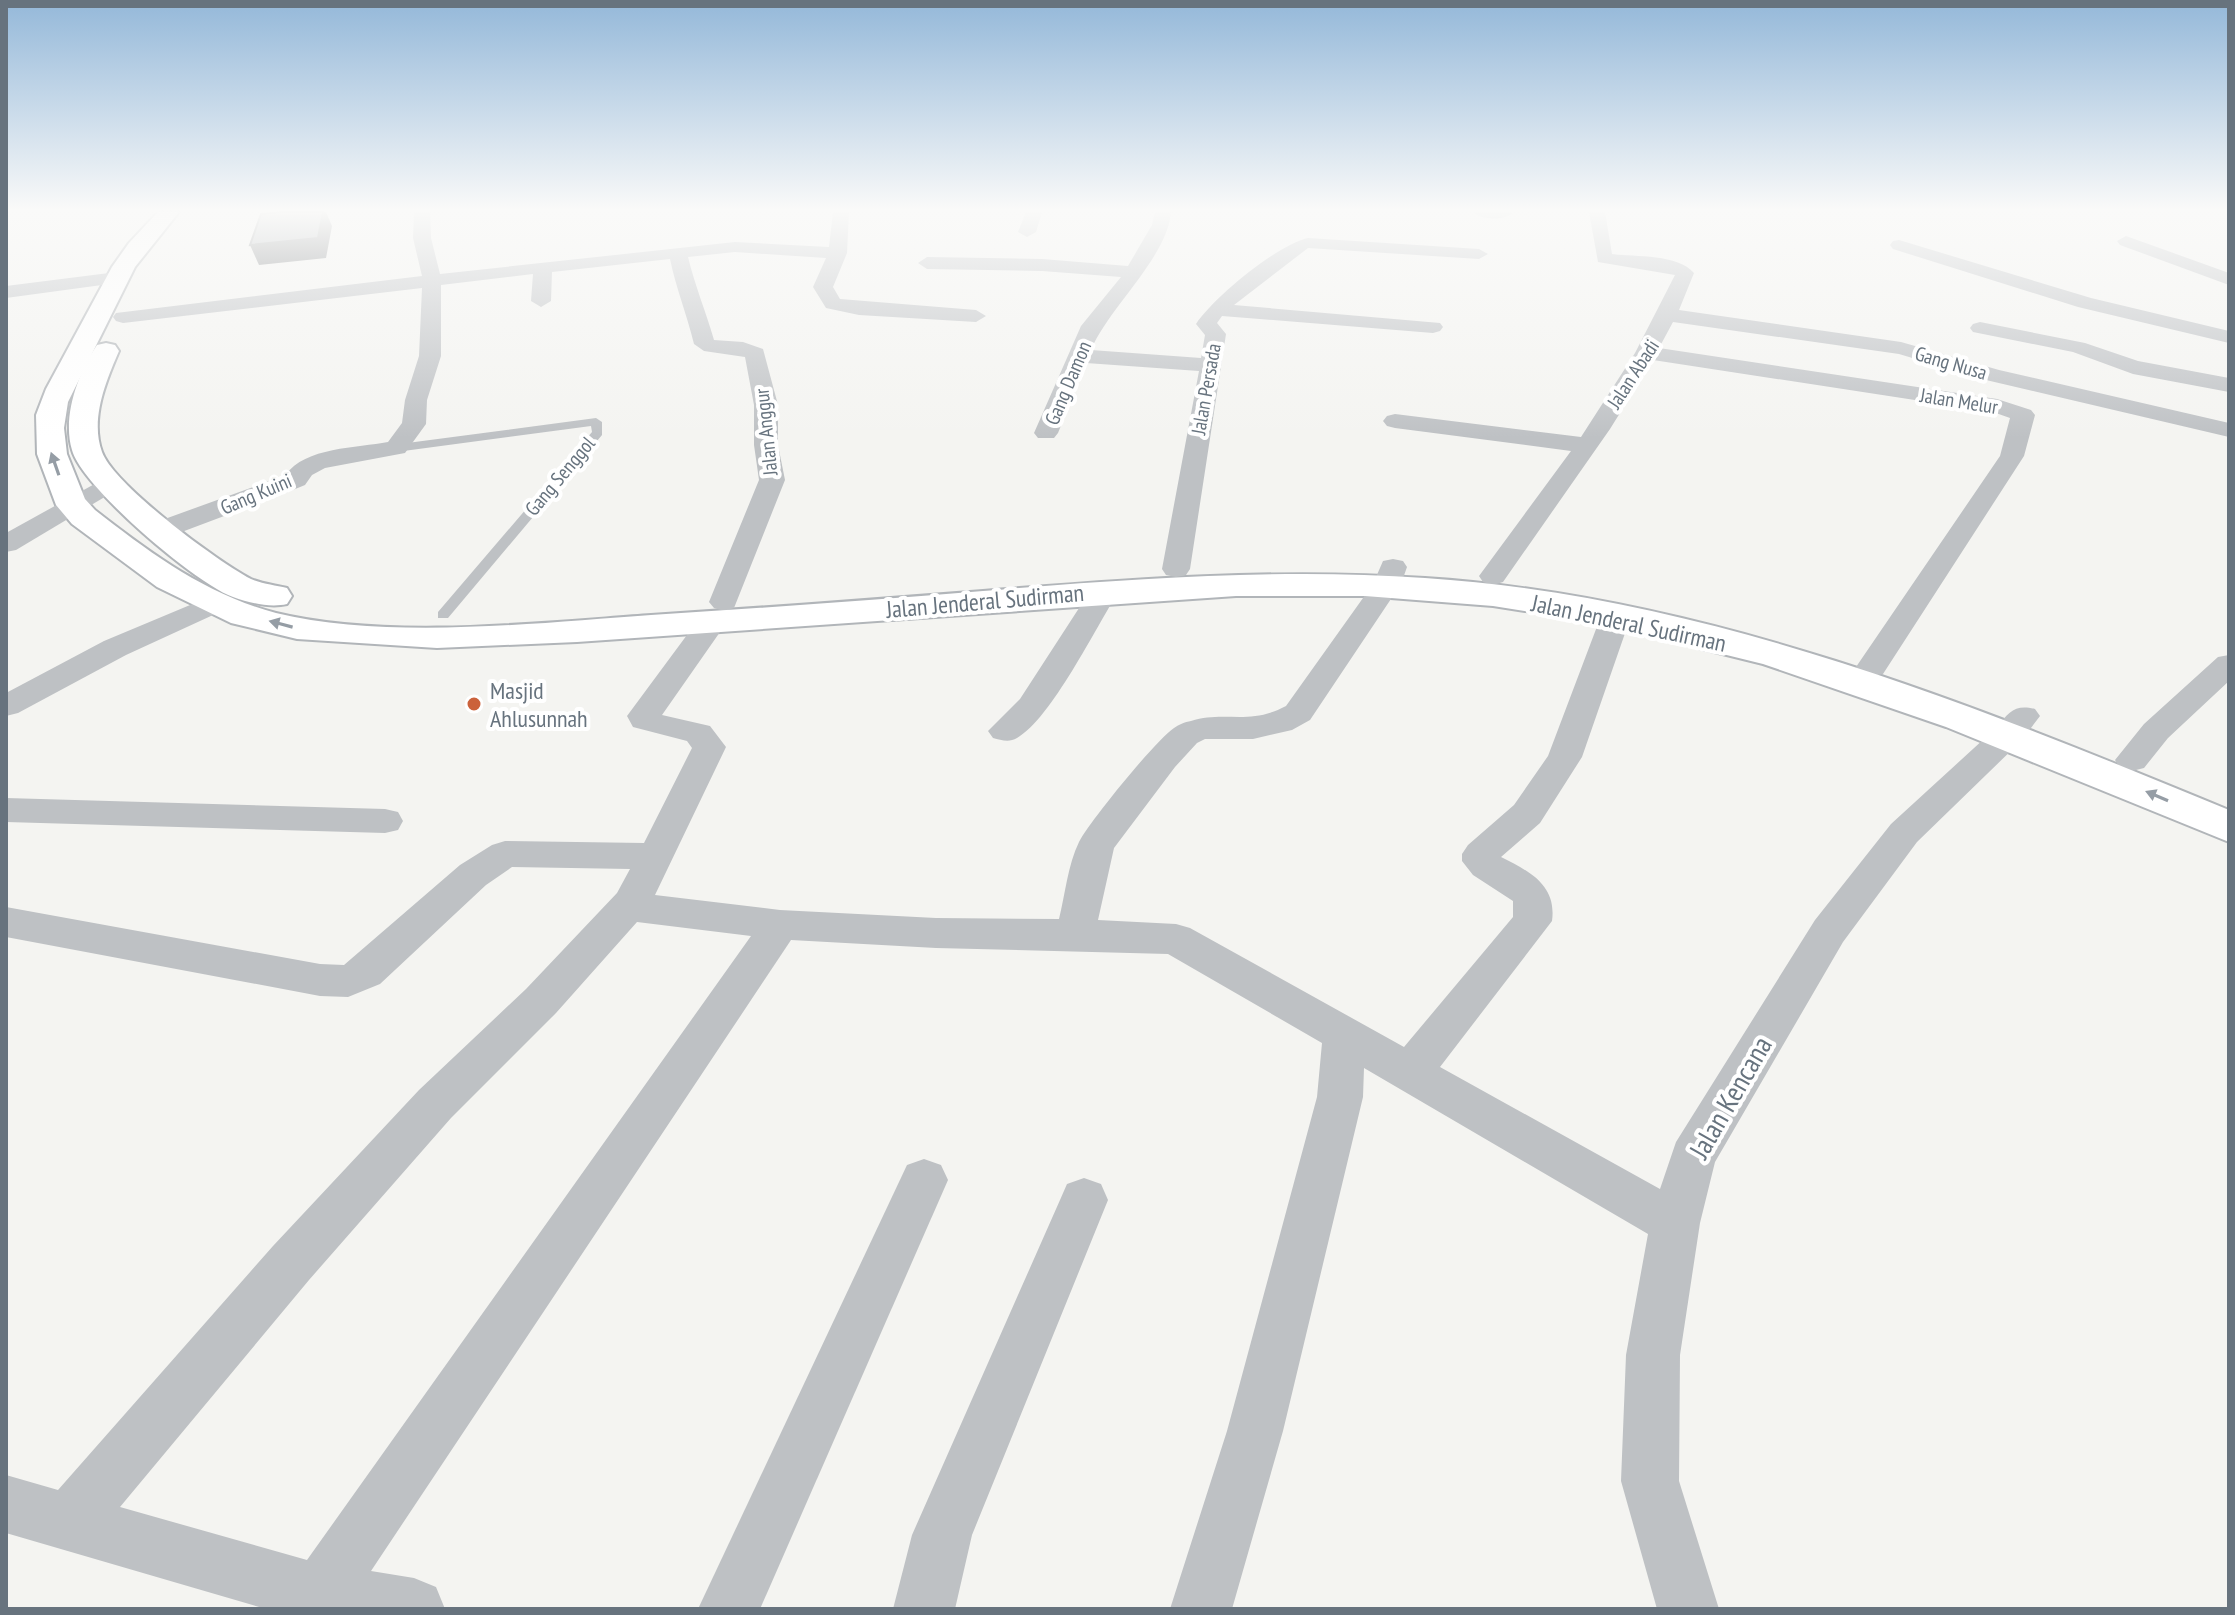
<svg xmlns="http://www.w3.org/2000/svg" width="2235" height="1615" font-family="'PT Sans Narrow',sans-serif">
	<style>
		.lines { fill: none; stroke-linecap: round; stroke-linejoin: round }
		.secondary-casing { stroke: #b1b5b9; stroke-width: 4 }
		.lane { fill: #bec1c4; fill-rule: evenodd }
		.street { fill: #bec1c4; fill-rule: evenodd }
		.secondary { fill: #fff; fill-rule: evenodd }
		.shaded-wall { fill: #73777a }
		.building { fill: #a4aaaf; stroke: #73777a; stroke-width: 2 }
		.oneway { fill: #959da5 }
		.poi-dot { fill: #cb623b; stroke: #fff; stroke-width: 3 }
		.labels { text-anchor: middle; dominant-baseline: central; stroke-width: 8; stroke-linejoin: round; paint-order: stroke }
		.far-street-label { font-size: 20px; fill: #67737e; stroke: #fff }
		.street-label { font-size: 24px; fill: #67737e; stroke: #fff }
		.poi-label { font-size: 24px; fill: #67737e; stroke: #fff; text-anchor: start }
		.near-street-label { font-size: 28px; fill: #67737e; stroke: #fff }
	</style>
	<rect width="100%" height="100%" fill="#f4f4f1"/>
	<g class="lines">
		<g class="secondary-casing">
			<g id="secondary">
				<path d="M158,212H179L135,267L68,402L64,428L67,454L85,499L95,510C150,553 207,595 276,613C387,640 538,623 651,615C762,608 872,600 983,591C1130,579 1277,568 1425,578C1705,596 1972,704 2229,810V842L1946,727L1763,664L1589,621L1493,606L1365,596H1236L577,642L437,648L297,639L231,623L157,587L72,524L56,505L37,454L36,415L46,389L112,267L129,243Z"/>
				<path d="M106,343L115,345L119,351C106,381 90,419 102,452C114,485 218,562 251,579C262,584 275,585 287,588L292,596L287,604C270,608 250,603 233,597C196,584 82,487 72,450C62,417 78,373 97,345Z"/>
			</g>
		</g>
		<path class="lane" d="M596,418L602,422V435L448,618H438V612L592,432L591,426L396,452L392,451V445Z"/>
		<g class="street">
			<path d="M414,212H430L431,238L440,274L735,242L829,247L833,212H849L847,253L833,287L840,299L976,310L986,316L976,322L859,315L826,308L813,287L826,258L735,252L688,257C695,286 706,312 714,340L743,342L763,349L778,405V445L785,480L734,608L724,611L714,608L709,602L759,480L754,445V405L745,357L704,351L694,344C687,315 676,288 670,259L552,272L551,301L541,307L531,301L533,274L441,285V356L427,400L426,424L405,453L325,468L312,475L305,485L288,492L171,536H151L147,530L151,524L286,475C304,447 358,448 388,442L402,423L405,400L419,356L422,288L123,323L116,321L113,317L116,313L422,276L413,238Z"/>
			<path d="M1026,212H1042L1036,232L1027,237L1018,232Z"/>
			<path d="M1155,212H1171C1167,258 1109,307 1091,350L1201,358L1205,335L1196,324C1214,297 1277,245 1308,238L1479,249L1488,254L1479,259L1308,248L1234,305L1440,323L1443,327L1440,331L1433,333L1222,316L1217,323L1226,334L1190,569L1186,575L1176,577L1166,575L1162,569L1199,371L1086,363L1058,433L1054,438H1038L1034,433L1081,326L1121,277L1042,271L927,269L918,263L927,257L1042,259L1128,266L1152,225Z"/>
			<path d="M1473,212H1511L1512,213C1504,221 1481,220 1473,212Z"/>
			<path d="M1589,212H1605L1612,254C1636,257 1678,254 1694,273L1679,310L1901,342L1999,370L2229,423V437L1986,380L1899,354L1673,322L1659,348L1997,399L2031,410L2035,415L2024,456L1883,674L1872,676L1861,674L1856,667L2000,456L2010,418L1993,412L1653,360L1610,429L1503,582L1493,585L1483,582L1479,576L1571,451L1395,428L1387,426L1383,421L1387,416L1395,414L1581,437L1635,353L1675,275L1598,262Z"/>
			<path d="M2126,236L2229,273V285L2120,245L2117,241Z"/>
			<path d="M1899,240L2091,298L2229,331V343L2078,307L1893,249L1890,245L1893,241Z"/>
			<path d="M117,272L124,274L126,278L124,282L6,298V286Z"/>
			<path d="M1980,322L2085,343L2138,361L2229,378V392L2133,374L2073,352L1973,332L1970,328L1973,324Z"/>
			<path d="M109,476L118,479L122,484L118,489L16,550L6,552V533Z"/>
			<path d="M1393,559L1403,561L1407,567L1401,584L1310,720L1292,730L1253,739H1205L1197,743L1175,767L1114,848L1098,920L1176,924L1190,928L1404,1047L1513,917V901L1473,875L1462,861V854L1468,845L1514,805L1548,756L1601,616L1605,610L1616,607L1627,610L1631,616L1582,757L1540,823L1501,857C1529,871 1557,885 1552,921L1440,1067L1660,1189L1676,1142L1815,920L1891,824L1997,727C2009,712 2015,704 2035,709L2040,716L2021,741L1917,842L1843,942L1715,1162L1700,1223L1680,1355L1679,1481L1719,1609H1657L1621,1481L1626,1355L1648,1234L1364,1068L1363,1097L1283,1431L1232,1609H1170L1227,1431L1317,1097L1322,1043L1168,954L936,948L791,940L371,1571L414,1578L436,1587L445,1609H266L6,1533V1475L58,1490L273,1246L419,1090L526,989L617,893L630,869L512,867L486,885L380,984L348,997L320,996L6,937V907L320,964L344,965L460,865L492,845L505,841L644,843L692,748L687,741L633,727L627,716L701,616L712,613L723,616L727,622L662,715L710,726L726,747L655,895L780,910L936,918L1059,919C1065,895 1068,864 1079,842C1090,821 1155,741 1174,728C1178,725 1185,722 1191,721C1225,710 1249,726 1286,706L1373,584L1383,561ZM637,922L751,936L307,1560L120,1507L309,1280L451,1118L556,1013Z"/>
			<path d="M1104,582L1114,585L1119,591C1096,627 1051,719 1017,738C1009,743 1001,740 993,738L988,731L1020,699L1094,585Z"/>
			<path d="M214,595L224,598L229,604L224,610L126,655L18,713L6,716V693L104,641Z"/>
			<path d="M2229,655V681L2168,738L2144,768L2132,771L2120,768L2115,760L2144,724L2218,657Z"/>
			<path d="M6,798L385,809L398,812L403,821L398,830L385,833L6,822Z"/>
			<path d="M924,1159L941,1165L948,1180L760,1609H698L907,1165Z"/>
			<path d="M1084,1178L1101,1184L1108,1200L972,1535L955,1609H893L912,1535L1060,1200L1067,1184Z"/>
		</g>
		<use href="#secondary" class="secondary"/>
	</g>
	<path class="shaded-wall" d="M323,212H326L332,226L326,258L259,265L250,245Z"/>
	<path class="building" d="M281,212H323L318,238L250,245L261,214Z"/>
	<defs><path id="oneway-solid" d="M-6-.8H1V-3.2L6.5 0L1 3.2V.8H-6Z" transform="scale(2)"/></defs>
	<g class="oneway">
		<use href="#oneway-solid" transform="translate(55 464) rotate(-109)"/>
		<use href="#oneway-solid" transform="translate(281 624) rotate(-165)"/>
		<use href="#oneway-solid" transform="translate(2157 796) rotate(-157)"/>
	</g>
	<linearGradient id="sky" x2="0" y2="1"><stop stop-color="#94b8d9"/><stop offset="0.48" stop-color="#fafaf9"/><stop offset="1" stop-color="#fafaf9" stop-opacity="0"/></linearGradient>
	<rect width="2235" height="438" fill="url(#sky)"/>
	<circle class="poi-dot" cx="474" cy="704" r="8"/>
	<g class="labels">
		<g class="far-street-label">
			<text transform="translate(1951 363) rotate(16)">Gang Nusa</text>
			<text transform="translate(1633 374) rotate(-57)">Jalan Abadi</text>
			<text transform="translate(1068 383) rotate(-67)">Gang Damon</text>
			<text transform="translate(1206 389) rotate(-80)">Jalan Persada</text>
			<text transform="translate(1959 401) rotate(9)">Jalan Melur</text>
			<text transform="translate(766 432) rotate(-96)">Jalan Anggur</text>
			<text transform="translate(560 476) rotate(-50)">Gang Senggol</text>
			<text transform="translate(256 494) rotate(-23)">Gang Kuini</text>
		</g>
		<g class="street-label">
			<text transform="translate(985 601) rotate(-5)">Jalan Jenderal Sudirman</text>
			<text transform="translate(1629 623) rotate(12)">Jalan Jenderal Sudirman</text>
		</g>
		<g class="poi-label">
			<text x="490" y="690">Masjid<tspan x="490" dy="28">Ahlusunnah</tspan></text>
		</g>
		<g class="near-street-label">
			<text transform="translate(1730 1097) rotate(-60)">Jalan Kencana</text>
		</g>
	</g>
	<rect width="2235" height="1615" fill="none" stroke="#67737e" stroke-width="16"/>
</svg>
